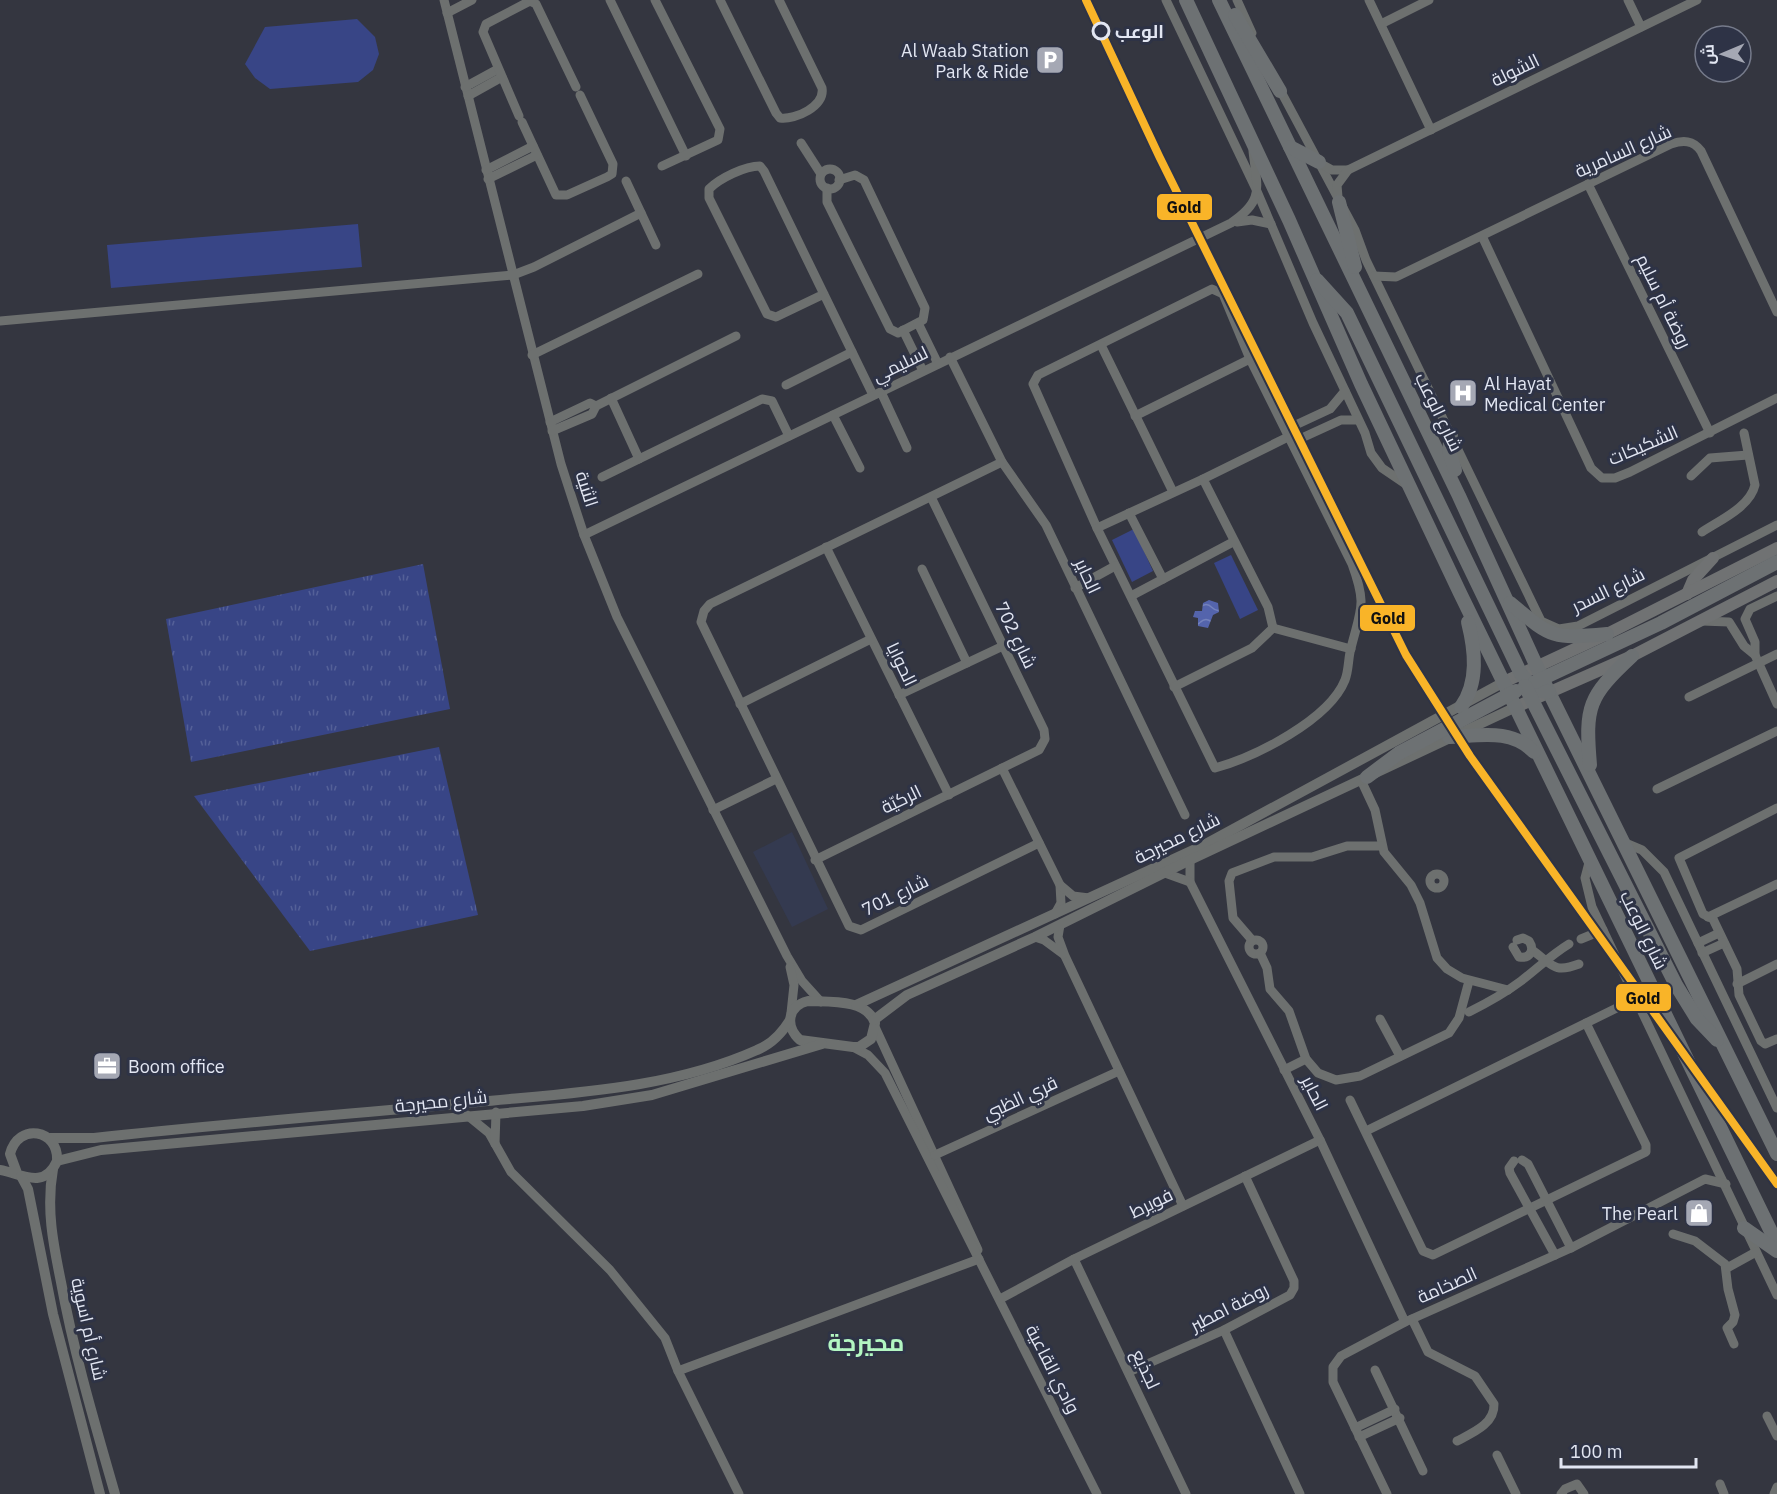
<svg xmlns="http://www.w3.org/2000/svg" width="1777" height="1494" font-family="'IBM Plex Sans',Cairo,sans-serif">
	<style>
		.built { fill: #343a50 }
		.grass { fill: url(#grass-tufts) }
		.green { fill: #384586 }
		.water { fill: url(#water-waves) }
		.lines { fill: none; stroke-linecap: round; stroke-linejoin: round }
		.minor { stroke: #6d706f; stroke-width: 9 }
		.tertiary { stroke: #6d706f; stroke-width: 10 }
		.secondary { stroke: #707273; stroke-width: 12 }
		.primary { stroke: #6d7173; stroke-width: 14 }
		.metro-1-casing { stroke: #2e3346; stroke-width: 12 }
		.metro-1 { stroke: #f9b428; stroke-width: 8 }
		.stop-dot { fill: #2e3346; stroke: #e2e6f2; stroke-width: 3 }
		.labels { text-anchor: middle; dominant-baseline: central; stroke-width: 6; stroke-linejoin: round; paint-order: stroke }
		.stop-label { font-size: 18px; font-weight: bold; fill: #e2e6f2; stroke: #2e3346; text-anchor: start }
		.poi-label { font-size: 18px; fill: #e2e6f2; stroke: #2e3346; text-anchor: end }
		.street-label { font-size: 18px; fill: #e2e6f2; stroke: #2e3346 }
		.district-label { font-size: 24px; font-weight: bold; fill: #b3f7c2; stroke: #2e3346 }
		.line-badge { stroke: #2e3346; stroke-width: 2 }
		.pale-badge-label { font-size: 16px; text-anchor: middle; font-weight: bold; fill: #111 }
	</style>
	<defs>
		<pattern id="grass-tufts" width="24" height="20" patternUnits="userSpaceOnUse" patternTransform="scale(1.5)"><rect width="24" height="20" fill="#384586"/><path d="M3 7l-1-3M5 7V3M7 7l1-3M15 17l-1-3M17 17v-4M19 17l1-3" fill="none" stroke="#546098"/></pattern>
		<pattern id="water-waves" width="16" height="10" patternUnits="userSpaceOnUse" patternTransform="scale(1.5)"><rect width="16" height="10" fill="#5464ac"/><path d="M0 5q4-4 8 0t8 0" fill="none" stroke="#7482bc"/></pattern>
	</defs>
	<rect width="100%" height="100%" fill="#343640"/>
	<path class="built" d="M792,832L828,909L792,927L753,852Z"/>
	<g class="grass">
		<path d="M423,564L450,709L191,762L166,619Z"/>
		<path d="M439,747L478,915L310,951L194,796Z"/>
	</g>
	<g class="green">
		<path d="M357,19L375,37L379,54L373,70L358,82L270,89L255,78L245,64L265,27Z"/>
		<path d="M358,224L362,267L111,288L107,245Z"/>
		<path d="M1134,529L1153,571L1132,582L1112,540Z"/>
		<path d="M1231,555L1258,610L1240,619L1214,563Z"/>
	</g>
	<path class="water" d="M1209,600L1218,603L1219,612L1213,615L1208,628L1198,626V618L1193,617L1195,611H1202L1203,603Z"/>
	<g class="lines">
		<g class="minor">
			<path d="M444,0L561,464L584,535L617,617L787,956L802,981L821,1002"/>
			<path d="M610,0L686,156"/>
			<path d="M655,0L720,129L718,140L662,166"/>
			<path d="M720,0L776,113L780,118C796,120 825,106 822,88L779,0"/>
			<path d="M1166,0L1256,189L1313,323L1365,433L1371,453L1382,468L1407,485"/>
			<path d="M1237,0L1252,33"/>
			<path d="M1369,0L1431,130"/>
			<path d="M1628,0L1641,27"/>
			<path d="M447,13L472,0"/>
			<path d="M1381,24L1429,0"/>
			<path d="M1278,86L1355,230L1366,260L1541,621L1559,629L1578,626L1777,525"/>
			<path d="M465,87L498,69"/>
			<path d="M468,96L502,77"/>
			<path d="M519,116L483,32L486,24L530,1L536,4L576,87"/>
			<path d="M522,122L556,195H567L607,177L612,174L613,164L580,95"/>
			<path d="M801,143L821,174"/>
			<path d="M1321,164L1332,170H1348L1697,0"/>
			<circle cx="830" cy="179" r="10"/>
			<path d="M486,170L533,146"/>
			<path d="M488,179L537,155"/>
			<path d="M626,181L656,245"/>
			<path d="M1588,184L1710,433"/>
			<path d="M827,188V202L890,329L898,333L923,320L925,308L864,180L855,175L839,180"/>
			<path d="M1338,197L1337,185L1348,170"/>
			<path d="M1237,222L1252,220L1271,224"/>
			<path d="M1482,236L1591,468L1602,478H1615L1630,472L1777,398"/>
			<path d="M1374,276L1396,277L1671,144C1683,140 1693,140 1701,151L1777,312"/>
			<path d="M1212,289L1223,294L1250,359L1352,564C1367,605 1361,608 1351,648C1348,658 1349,670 1345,680C1329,720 1255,757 1215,768L1097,528L1033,384L1038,375Z"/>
			<path d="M824,294L776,317L767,314L709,198V189C720,178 745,166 760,166L764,171L873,395"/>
			<path d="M0,321L513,275L534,267L641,213"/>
			<path d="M918,323L938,364"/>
			<path d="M903,330L923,371"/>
			<path d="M1101,345L1173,492"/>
			<path d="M532,355L698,274"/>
			<path d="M950,357L1002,462L1046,525L1185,815"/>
			<path d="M786,385L852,352"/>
			<path d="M881,392L907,448"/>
			<path d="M611,398L639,459"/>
			<path d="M596,406L736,336"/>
			<path d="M833,415L860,468"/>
			<path d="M1135,416L1250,359"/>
			<path d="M550,422L590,403L596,406L592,414L552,431"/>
			<path d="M1287,429L1330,409L1345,391"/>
			<path d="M1293,442L1341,420H1358"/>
			<path d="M1002,462L710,604L704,611L701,622L849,926L861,930L1039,843"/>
			<path d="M1691,476L1710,458L1748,455"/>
			<path d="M602,477L762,399L772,401L789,436"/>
			<path d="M1129,513L1163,579"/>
			<path d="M1097,528L1203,479"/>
			<path d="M1702,532C1720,520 1750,507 1755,485L1744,433"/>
			<path d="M584,535L1231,223C1265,200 1257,188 1253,151"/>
			<path d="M826,547L949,795"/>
			<path d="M922,569L967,663"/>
			<path d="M1075,588L1115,566"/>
			<path d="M1131,596L1233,542"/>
			<path d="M1777,596L1750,609L1745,619L1755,642V655L1777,704"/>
			<path d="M1702,621L1729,622L1744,646L1755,655"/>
			<path d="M1273,628L1351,649"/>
			<path d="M1174,687L1252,648L1273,628L1268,607L1203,479L1290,436"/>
			<path d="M899,695L1003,646"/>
			<path d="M1689,697L1777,654"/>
			<path d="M740,704L871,639"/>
			<path d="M1002,768L1060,885L1061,903L1055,914"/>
			<path d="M1361,780L1375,810L1384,852L1411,885L1420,903L1437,958L1447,969L1462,978L1508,990"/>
			<path d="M1657,789L1777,731"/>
			<path d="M1777,808L1679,858L1703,914L1713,919L1737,969L1739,995L1761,1041L1765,1044L1777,1039"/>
			<path d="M713,810L776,779"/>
			<path d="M1623,842L1642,850L1664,872L1777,1108"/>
			<path d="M1590,859L1585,878L1592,907L1777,1295"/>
			<path d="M815,860L1039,750L1045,739L1044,730L931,497"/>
			<path d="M1190,860V882L1320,1140L1405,1322"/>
			<path d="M1165,873L1190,882"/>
			<circle cx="1437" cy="881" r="7"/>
			<path d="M1060,885L1073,896L1089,898"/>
			<path d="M1708,917L1777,884"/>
			<path d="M1060,925L1058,937L1065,956L1183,1206"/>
			<path d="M1035,937L1044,940L1063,954"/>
			<path d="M1581,939L1603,930"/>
			<circle cx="1256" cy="947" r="7"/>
			<path d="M1252,940L1233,918L1229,881L1232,873L1274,857H1312L1347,846H1382"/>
			<path d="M1698,943L1719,933"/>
			<path d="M1513,947L1519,957C1530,959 1535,950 1529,941L1523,938L1517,940"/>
			<path d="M1532,950C1552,964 1553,974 1579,964"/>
			<path d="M1260,953L1267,968L1270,989L1289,1011L1306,1059L1318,1073L1336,1080L1360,1076L1449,1033L1459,1018L1469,981"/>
			<path d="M1702,953L1724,943"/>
			<path d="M790,967L794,985L791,1013"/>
			<path d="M1737,984L1777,964"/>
			<path d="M1469,1012C1487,1003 1505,993 1521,981C1538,968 1551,955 1569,944"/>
			<path d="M1380,1019L1400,1056"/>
			<path d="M875,1027L978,1250"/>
			<path d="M853,1047L868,1055L885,1073L1097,1494"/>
			<path d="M1284,1070L1306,1059"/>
			<path d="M1350,1100L1423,1251L1433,1255L1646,1152V1145L1586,1023"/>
			<path d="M467,1115L489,1133L511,1172L610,1270L665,1338L678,1371L739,1494"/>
			<path d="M1366,1131L1635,999"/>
			<path d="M495,1144L496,1112"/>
			<path d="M935,1155L1119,1071"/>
			<path d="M1522,1160L1528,1164L1571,1248"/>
			<path d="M1514,1161L1509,1168L1510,1173L1555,1255"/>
			<path d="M1673,1234L1695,1241L1725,1264L1728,1289L1735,1315L1733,1322L1727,1328L1734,1344"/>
			<path d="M1074,1259L1186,1494"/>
			<path d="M1727,1268L1756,1252"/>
			<path d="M1000,1299L1074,1259L1320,1140"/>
			<path d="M1412,1319L1428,1352L1475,1376L1494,1404C1495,1424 1472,1433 1457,1441"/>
			<path d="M1224,1330L1300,1494"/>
			<path d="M1375,1370L1423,1471"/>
			<path d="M678,1371L979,1259"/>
			<path d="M1129,1372L1224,1330L1290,1295L1294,1288V1281L1245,1176"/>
			<path d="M1767,1416L1777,1436"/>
			<path d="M1355,1428L1395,1409"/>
			<path d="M1359,1437L1400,1418"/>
			<path d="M1497,1455L1516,1494"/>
			<path d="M1720,1484L1724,1494"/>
			<path d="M1387,1494L1333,1382V1367L1341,1356L1405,1322L1571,1248L1705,1179L1726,1184"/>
			<path d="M1561,1494L1565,1489L1577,1484L1584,1494"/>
			<path d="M1774,1494L1777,1487"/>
		</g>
		<g class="tertiary">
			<path d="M808,1001C830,1002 867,999 875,1023L871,1039L859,1047H853L800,1040C785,1027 787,1006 808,1001Z"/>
			<path d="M856,1005L1204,845L1504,682"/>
			<path d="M874,1020L907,995L1035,937L1190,860L1516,707"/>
			<path d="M50,1138H94C222,1124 350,1114 478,1102C571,1093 670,1089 757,1050C772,1044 782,1033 790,1020"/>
			<path d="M57,1161L101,1150L583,1106L652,1095L822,1044"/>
			<path d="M53,1169C46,1208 53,1243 61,1282C74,1354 95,1424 115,1494"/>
			<path d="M0,1170C22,1174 44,1190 57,1161C59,1129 18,1122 10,1154L17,1173"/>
			<path d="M21,1176L28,1189L53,1314L100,1494"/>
		</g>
		<g class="secondary">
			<path d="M1687,594L1693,580L1713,558"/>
			<path d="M1504,682L1607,634L1777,548"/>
			<path d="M1516,707L1632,656L1777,581"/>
		</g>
		<g class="primary">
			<path d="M1186,0L1289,220L1361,384L1460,593L1777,1244"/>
			<path d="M1219,0L1459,496L1542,678L1777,1154"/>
			<path d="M1235,15L1280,91"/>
			<path d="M1290,147L1319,162"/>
			<path d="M1339,202L1355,267"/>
			<path d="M1317,280L1347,313L1521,674L1534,690L1549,692"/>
			<path d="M1451,435L1449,451L1455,470"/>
			<path d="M1510,603C1552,638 1551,639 1607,634"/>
			<path d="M1535,682L1661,623L1777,562"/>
			<path d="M1525,686L1676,985L1697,1019L1717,1040"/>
			<path d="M1461,707C1479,682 1475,650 1468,622"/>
			<path d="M1449,737C1479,736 1511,728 1534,752"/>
			<path d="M1590,765C1585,706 1588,697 1632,656"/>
			<path d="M1367,777L1399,753L1516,691"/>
			<path d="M1744,1228L1777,1251"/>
		</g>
		<g class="metro-1-casing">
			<path id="metro-1" d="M1086,0L1159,156L1406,655L1470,756L1777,1184"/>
		</g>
		<use href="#metro-1" class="metro-1"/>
	</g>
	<defs>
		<g id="parking-square" transform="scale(1.5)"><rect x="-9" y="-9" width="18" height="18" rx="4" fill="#a5a8b4" stroke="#2e3346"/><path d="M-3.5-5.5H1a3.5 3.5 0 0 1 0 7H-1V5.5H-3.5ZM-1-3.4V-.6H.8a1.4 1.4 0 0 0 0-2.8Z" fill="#fff"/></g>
		<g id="hospital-square" transform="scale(1.5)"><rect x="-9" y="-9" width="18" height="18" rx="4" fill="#a5a8b4" stroke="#2e3346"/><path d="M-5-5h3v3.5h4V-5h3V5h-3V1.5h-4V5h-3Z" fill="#fff"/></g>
		<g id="office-square" transform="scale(1.5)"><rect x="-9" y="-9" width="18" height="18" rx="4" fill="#a5a8b4" stroke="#2e3346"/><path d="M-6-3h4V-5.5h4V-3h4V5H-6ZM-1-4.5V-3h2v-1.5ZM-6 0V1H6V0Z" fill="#fff"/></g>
		<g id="shop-square" transform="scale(1.5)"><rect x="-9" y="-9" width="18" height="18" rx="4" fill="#a5a8b4" stroke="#2e3346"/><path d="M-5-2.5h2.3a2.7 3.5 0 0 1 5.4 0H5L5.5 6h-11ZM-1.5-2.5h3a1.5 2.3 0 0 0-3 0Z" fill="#fff"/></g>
	</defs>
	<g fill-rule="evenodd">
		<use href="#parking-square" x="1050" y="60"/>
		<use href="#hospital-square" x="1463" y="393"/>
		<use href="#office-square" x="107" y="1066"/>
		<use href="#shop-square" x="1699" y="1213"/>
	</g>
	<circle class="stop-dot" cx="1101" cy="31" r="8"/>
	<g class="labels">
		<g class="stop-label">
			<text x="1115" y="31">الوعب</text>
		</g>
		<g class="poi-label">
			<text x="1029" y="50">Al Waab Station<tspan x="1029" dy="21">Park &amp; Ride</tspan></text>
			<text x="1484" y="383" text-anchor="start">Al Hayat<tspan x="1484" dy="21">Medical Center</tspan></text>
			<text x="128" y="1066" text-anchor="start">Boom office</text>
			<text x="1678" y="1213">The Pearl</text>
		</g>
		<g class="street-label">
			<text transform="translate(1515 70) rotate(-26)">الشولة</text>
			<text transform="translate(1623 151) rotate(-24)">شارع السامرية</text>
			<text transform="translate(1664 301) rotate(64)">روضة أم سليم</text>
			<text transform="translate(900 364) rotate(-26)">لسليمي</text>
			<text transform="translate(1439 412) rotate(64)">شارع الوعب</text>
			<text transform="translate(1643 445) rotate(-23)">الشكيكات</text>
			<text transform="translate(587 489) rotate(72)">الثنية</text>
			<text transform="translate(1088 576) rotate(65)">الحاير</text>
			<text transform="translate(1608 590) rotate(-26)">شارع السدر</text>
			<text transform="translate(1016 635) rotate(64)">شارع 702</text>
			<text transform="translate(902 664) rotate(64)">الحوايا</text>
			<text transform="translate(901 799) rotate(-26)">الركيّة</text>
			<text transform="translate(1177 838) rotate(-26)">شارع محيرجة</text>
			<text transform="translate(895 895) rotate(-26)">شارع 701</text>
			<text transform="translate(1644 930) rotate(64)">شارع الوعب</text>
			<text transform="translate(1315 1093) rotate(63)">الحاير</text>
			<text transform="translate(1020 1098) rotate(-25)">قري الظبي</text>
			<text transform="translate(441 1101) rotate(-6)">شارع محيرجة</text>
			<text transform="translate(1151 1203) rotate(-26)">فويرط</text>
			<text transform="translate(1447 1285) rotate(-24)">الصخامة</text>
			<text transform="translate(1229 1307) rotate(-27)">روضة امطير</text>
			<text transform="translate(89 1329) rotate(77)">شارع أم اسوية</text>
			<text transform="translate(1053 1369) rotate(63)">وادي القاعية</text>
			<text transform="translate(1146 1369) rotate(65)">لجذيع</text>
		</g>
		<g class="district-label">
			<text x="866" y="1342">محيرجة</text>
		</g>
	</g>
	<g class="line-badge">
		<rect x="1156" y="193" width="57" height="28" rx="6" fill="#f9b428"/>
		<rect x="1359" y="604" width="57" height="28" rx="6" fill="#f9b428"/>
		<rect x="1615" y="983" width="57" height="29" rx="6" fill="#f9b428"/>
	</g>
	<g class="pale-badge-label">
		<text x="1184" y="213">Gold</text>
		<text x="1388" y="624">Gold</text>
		<text x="1643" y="1004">Gold</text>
	</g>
	<g transform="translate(1723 54) rotate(268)"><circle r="28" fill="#2e3346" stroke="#767b8b" stroke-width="1.5"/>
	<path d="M0-4.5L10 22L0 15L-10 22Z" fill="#a5a8b4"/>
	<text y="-9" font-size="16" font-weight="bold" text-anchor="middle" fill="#e2e6f2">ش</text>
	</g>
	<path d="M1561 1458v9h135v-9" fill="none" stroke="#e2e6f2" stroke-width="3"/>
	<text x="1570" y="1458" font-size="18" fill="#e2e6f2" stroke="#2e3346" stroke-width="4.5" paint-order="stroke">100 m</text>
</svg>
